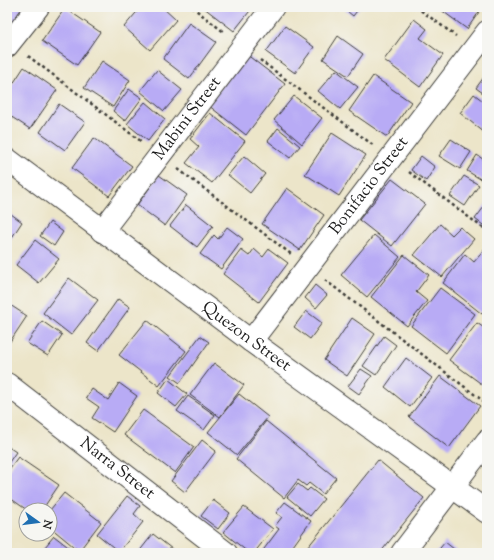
<svg xmlns="http://www.w3.org/2000/svg" width="494" height="560" font-family="'Sorts Mill Goudy',serif">
	<style>
		.building { fill: #b8abf5 }
		.lines { fill: none; stroke-linecap: round; stroke-linejoin: round }
		.street-casing { stroke: #3b3a36; stroke-width: 24 }
		.secondary-casing { stroke: #3b3a36; stroke-width: 24 }
		.path { stroke: #3b3a36; stroke-width: 2.5; stroke-dasharray: 3 3; stroke-linecap: butt }
		.street { stroke: #fff; stroke-width: 22 }
		.secondary { stroke: #fff; stroke-width: 22 }
		.labels { text-anchor: middle; dominant-baseline: central; stroke-width: 3; stroke-linejoin: round; paint-order: stroke }
		.street-label { font-size: 17px; fill: #1c1c1c; stroke: #f6f6f2 }
	</style>
	<rect width="100%" height="100%" fill="#f6f6f2"/>
	<filter id="ink" filterUnits="userSpaceOnUse"><feTurbulence type="fractalNoise" baseFrequency=".025" numOctaves="2"/><feDisplacementMap in="SourceGraphic" scale="8" xChannelSelector="R" yChannelSelector="G"/><feConvolveMatrix kernelMatrix="1 2 1 2 8 2 1 2 1" color-interpolation-filters="sRGB"/></filter>
	<filter id="wash" filterUnits="userSpaceOnUse"><feTurbulence type="fractalNoise" baseFrequency=".012" numOctaves="4" result="noise"/><feDisplacementMap in="SourceGraphic" scale="16" xChannelSelector="R" yChannelSelector="G"/><feGaussianBlur stdDeviation="0.9" result="paint"/><feColorMatrix in="noise" values="0 0 0 0 0 0 0 0 0 0 0 0 0 0 0 0 0 1.4 0 .05"/><feComposite in="paint" operator="in"/></filter>
	<g filter="url(#wash)">
		<rect width="100%" height="100%" fill="#ece5c9"/>
		<g id="blocks">
			<g class="building">
				<path d="M7,7H24L7,32Z"/>
				<path d="M141,7H162L176,20L150,50L124,27Z"/>
				<path d="M203,7H253L234,31Z"/>
				<path d="M342,7H360L353,16Z"/>
				<path d="M437,7H472L479,12L467,29Z"/>
				<path d="M65,8L100,32L77,65L42,41Z"/>
				<path d="M414,19L427,29L420,38L443,55L420,87L384,60Z"/>
				<path d="M189,23L216,42L189,79L163,59Z"/>
				<path d="M285,26L314,47L295,73L266,52Z"/>
				<path d="M338,36L363,54L348,76L323,59Z"/>
				<path d="M246,54L285,84L246,135L208,105Z"/>
				<path d="M102,61L130,80L113,107L84,88Z"/>
				<path d="M24,67L57,90L30,129L7,114V93Z"/>
				<path d="M157,70L182,90L164,111L140,91Z"/>
				<path d="M336,70L358,87L340,109L318,91Z"/>
				<path d="M487,73V96L476,88Z"/>
				<path d="M373,76L411,102L387,137L349,111Z"/>
				<path d="M129,89L142,98L125,121L113,111Z"/>
				<path d="M474,94L487,104V130L485,133L460,113Z"/>
				<path d="M294,96L322,118L302,144L274,120Z"/>
				<path d="M145,102L165,119L148,141L127,124Z"/>
				<path d="M59,104L85,122L65,150L40,132Z"/>
				<path d="M210,113L245,141L212,183L186,163L199,147L190,139Z"/>
				<path d="M278,128L300,146L290,158L268,141Z"/>
				<path d="M332,133L366,155L339,196L305,174Z"/>
				<path d="M94,138L132,166L109,196L72,168Z"/>
				<path d="M451,139L471,152L460,169L439,156Z"/>
				<path d="M477,155L487,162V183L467,171Z"/>
				<path d="M244,156L265,174L250,193L228,175Z"/>
				<path d="M421,156L435,167L426,181L411,170Z"/>
				<path d="M159,175L187,195L165,226L137,205Z"/>
				<path d="M464,176L479,185L465,206L450,196Z"/>
				<path d="M392,179L425,204L392,246L359,220Z"/>
				<path d="M287,188L324,215L300,250L262,224Z"/>
				<path d="M487,203V228L475,219Z"/>
				<path d="M186,205L213,226L197,247L170,226Z"/>
				<path d="M7,211L22,222L7,245Z"/>
				<path d="M50,222L63,232L54,246L40,236Z"/>
				<path d="M440,224L452,235L460,227L474,239L442,277L414,255Z"/>
				<path d="M227,227L243,239L221,269L200,254L214,235L218,239Z"/>
				<path d="M374,235L400,257L367,297L341,275Z"/>
				<path d="M35,240L59,259L39,283L16,265Z"/>
				<path d="M254,249L263,257L269,249L288,263L259,302L223,274L241,250L249,256Z"/>
				<path d="M485,249L487,250V308L482,314L443,283L465,254L474,262Z"/>
				<path d="M404,255L429,275L416,292L427,301L407,326L371,297Z"/>
				<path d="M69,278L98,300L71,335L43,313Z"/>
				<path d="M315,285L327,295L316,308L305,298Z"/>
				<path d="M440,288L475,314L446,353L411,326Z"/>
				<path d="M118,299L130,307L98,351L87,343Z"/>
				<path d="M7,303L27,316L7,346Z"/>
				<path d="M306,311L322,323L310,339L294,327Z"/>
				<path d="M352,318L375,334L347,376L324,360Z"/>
				<path d="M147,320L186,351L159,386L119,355Z"/>
				<path d="M42,321L62,335L48,356L27,343Z"/>
				<path d="M477,323L487,330V388L449,360Z"/>
				<path d="M200,336L209,342L180,383L170,376Z"/>
				<path d="M384,336L396,345L376,375L363,366Z"/>
				<path d="M406,358L432,378L410,407L385,387Z"/>
				<path d="M214,363L244,385L220,417L190,395Z"/>
				<path d="M361,369L372,376L359,394L348,386Z"/>
				<path d="M440,376L480,406L449,448L409,417Z"/>
				<path d="M168,379L187,394L176,407L158,393Z"/>
				<path d="M119,383L137,396L113,432L92,418L99,407L86,398L92,389L108,400Z"/>
				<path d="M239,394L268,417L237,455L208,432Z"/>
				<path d="M188,396L215,415L204,430L177,411Z"/>
				<path d="M143,410L194,447L175,473L124,435Z"/>
				<path d="M266,421L336,478L323,494L309,483L306,486L298,480L284,498L236,459Z"/>
				<path d="M202,440L216,451L185,492L171,481Z"/>
				<path d="M7,446L16,452L7,465Z"/>
				<path d="M18,457L59,485L42,510H27L7,496V472Z"/>
				<path d="M378,460L424,498L380,553H303Z"/>
				<path d="M298,484L307,491L310,488L324,499L310,516L287,497Z"/>
				<path d="M64,493L101,522L79,551L50,527V510Z"/>
				<path d="M127,496L140,506L134,514L143,522L119,552L97,534Z"/>
				<path d="M213,500L230,513L218,529L201,516Z"/>
				<path d="M285,502L311,521L288,553H261L279,529L275,526L282,517L276,513Z"/>
				<path d="M244,507L273,529L254,553H249L223,532Z"/>
				<path d="M153,534L177,553H138Z"/>
				<path d="M54,536L76,553H40Z"/>
				<path d="M445,542L459,553H436Z"/>
			</g>
		</g>
	</g>
	<g filter="url(#ink)">
		<use href="#blocks" fill-opacity="0" stroke="#3b3a36" stroke-width="1"/>
		<g class="lines">
			<g class="street-casing">
				<g id="street">
					<path id="s1" d="M102,231L273,7"/>
					<path id="s2" d="M251,341L487,32"/>
					<path id="s3" d="M7,384L226,553"/>
					<path d="M402,553L453,486"/>
				</g>
			</g>
			<g class="secondary-casing">
				<g id="secondary">
					<path d="M7,46L38,7"/>
					<path id="s4" d="M7,159L251,341L487,512"/>
					<path d="M453,486L487,441"/>
				</g>
			</g>
			<g class="path">
				<path d="M192,7L225,33"/>
				<path d="M416,7L456,36"/>
				<path d="M28,56L142,142"/>
				<path d="M260,60L373,145"/>
				<path d="M178,169L291,254"/>
				<path d="M409,172L487,231"/>
				<path d="M325,280L487,404"/>
			</g>
			<use href="#street" class="street"/>
			<use href="#secondary" class="secondary"/>
		</g>
	</g>
	<g class="labels">
		<g class="street-label">
			<text stroke="none"><textPath href="#s1" startOffset="141">Mabini Street</textPath></text>
			<text stroke="none"><textPath href="#s2" startOffset="195">Bonifacio Street</textPath></text>
			<text stroke="none"><textPath href="#s4" startOffset="298">Quezon Street</textPath></text>
			<text stroke="none"><textPath href="#s3" startOffset="139">Narra Street</textPath></text>
		</g>
	</g>
	<rect width="494" height="560" fill="none" stroke="#f6f6f2" stroke-width="24"/>
	<g transform="translate(38 522) rotate(104)"><circle r="19" fill="#f6f6f2" stroke="#9f9f9c"/>
	<path d="M0-3L7 15L0 10L-7 15Z" fill="#1f6fb2"/>
	<text y="-6" font-size="11" font-weight="bold" text-anchor="middle" fill="#1c1c1c">N</text>
	</g>
</svg>
